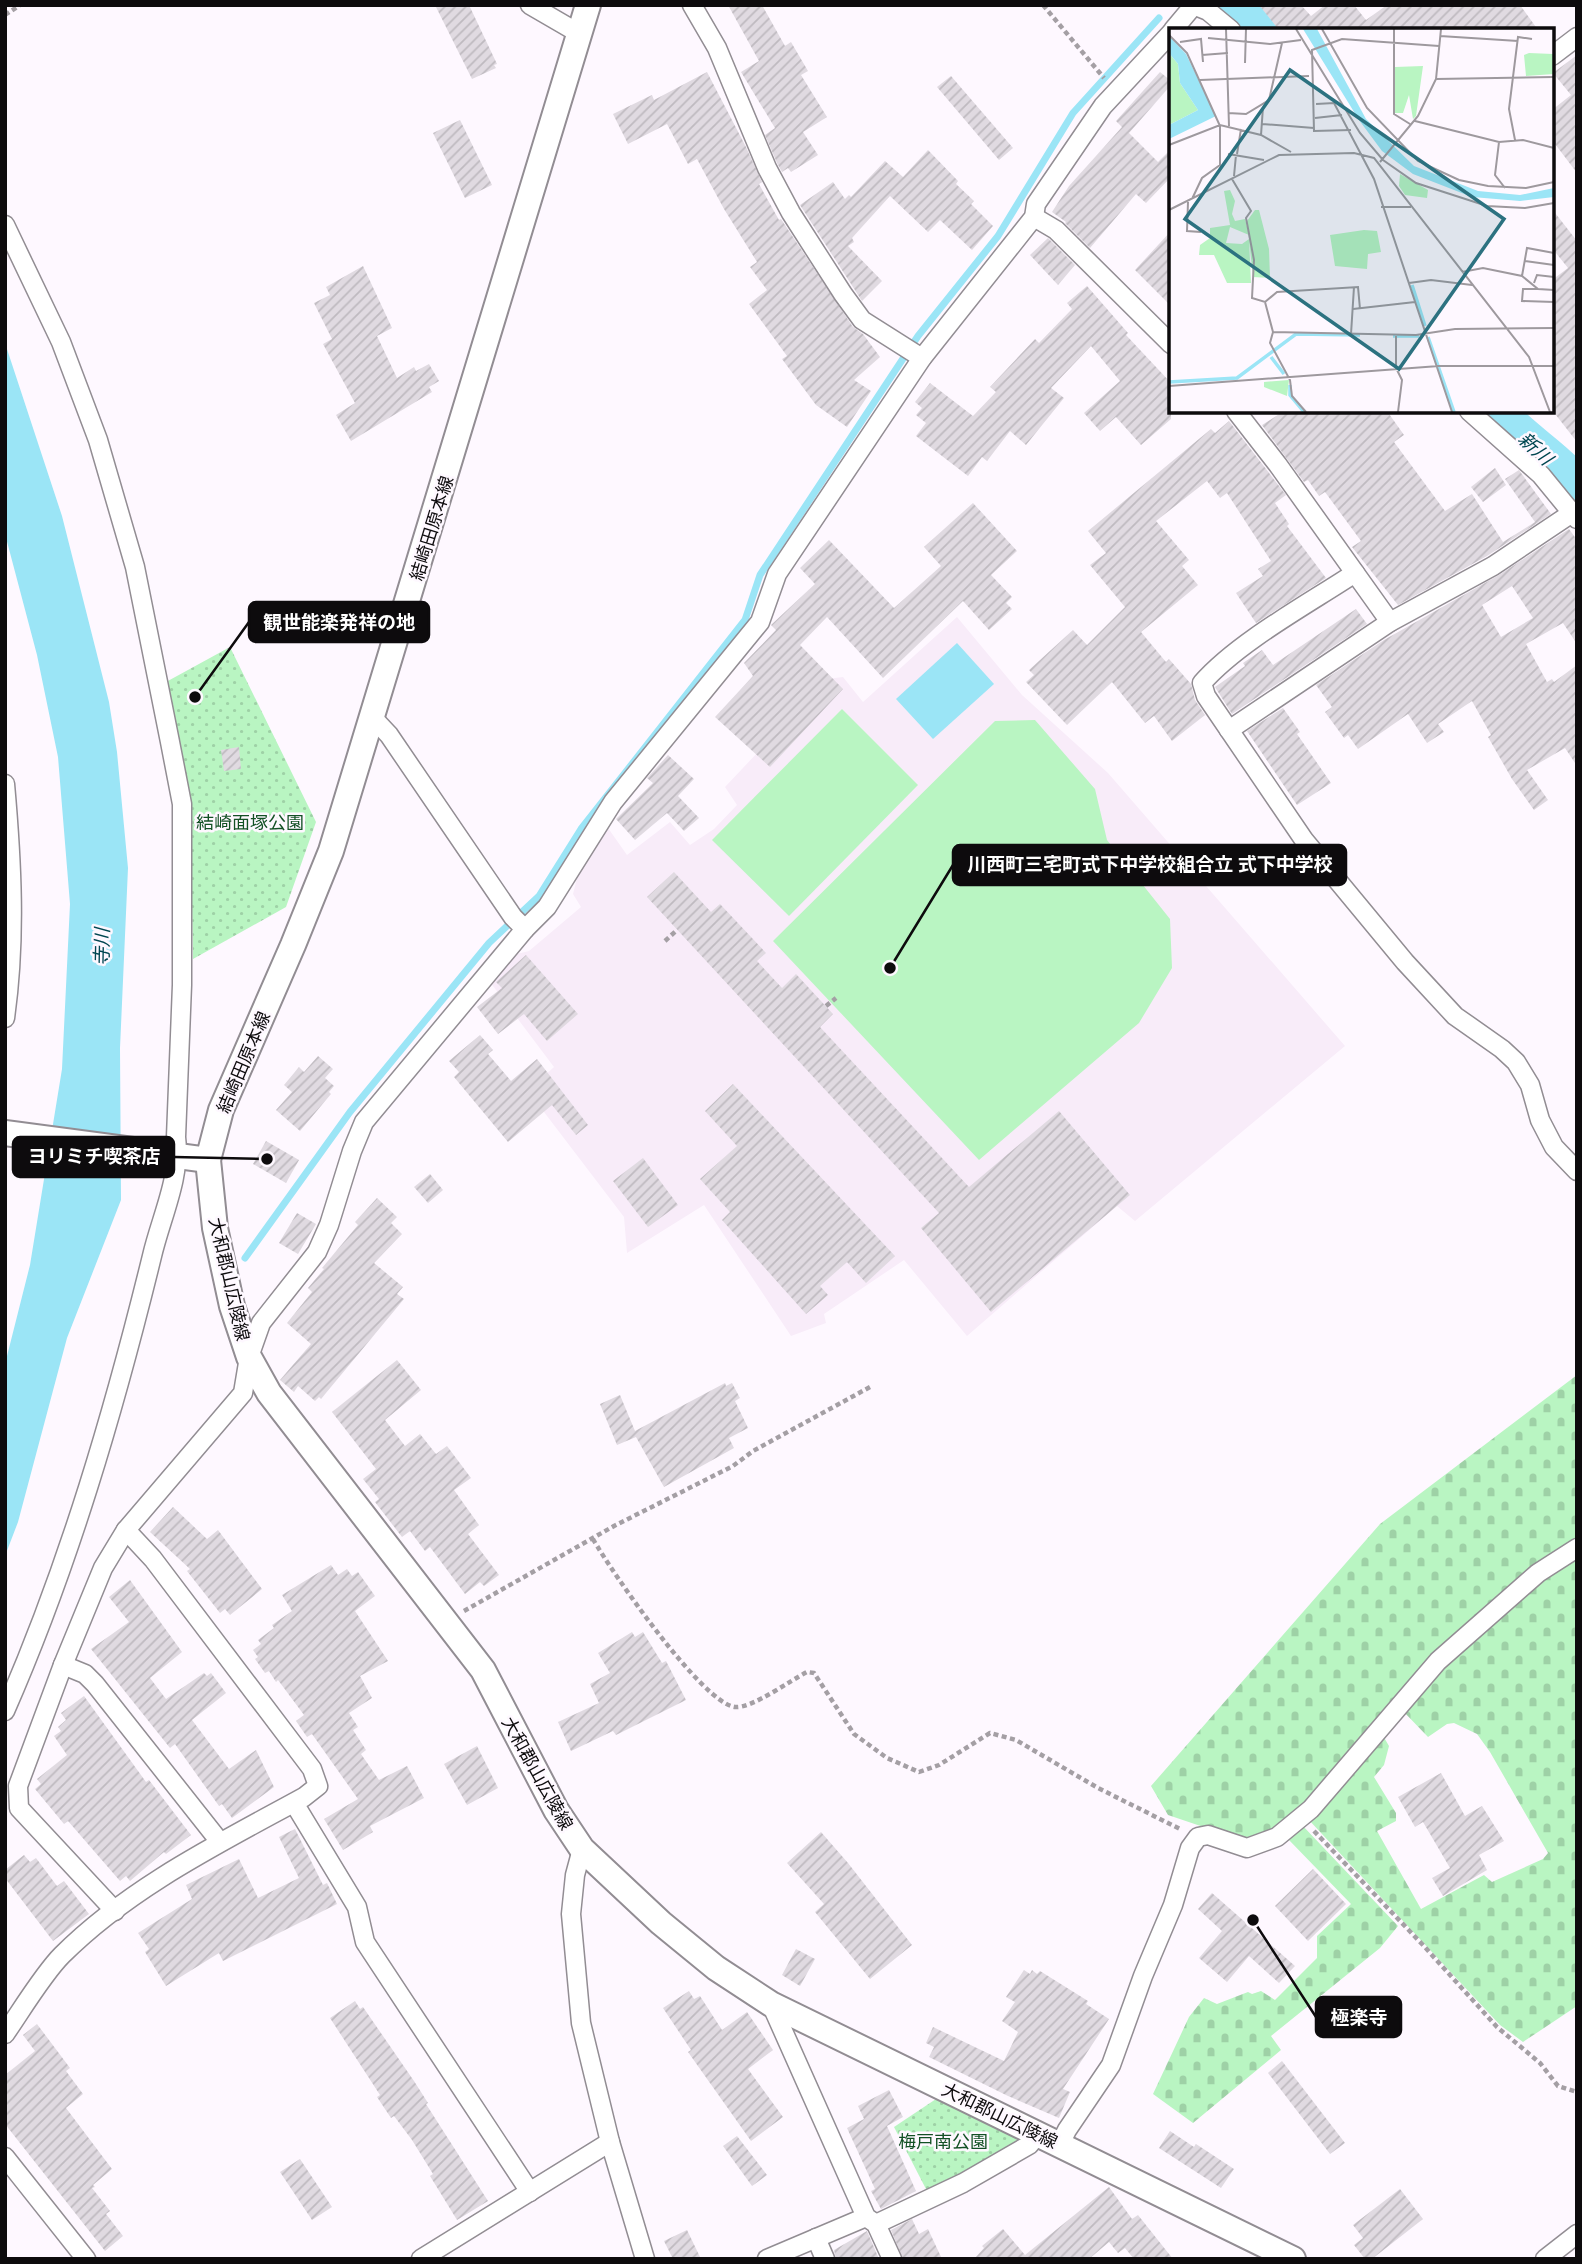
<svg xmlns="http://www.w3.org/2000/svg" width="1582" height="2264" font-family="Lato,'Noto Sans JP',sans-serif">
	<style>
		.built { fill: #f8ecf9 }
		.cemetery { fill: url(#cemetery-stones) }
		.park { fill: url(#park-dots) }
		.pitch { fill: #b9f5c2 }
		.water { fill: #9be5f6 }
		.lines { fill: none; stroke-linecap: round; stroke-linejoin: round }
		.stream { stroke: #9be5f6; stroke-width: 7 }
		.river { stroke: #9be5f6; stroke-width: 40 }
		.building { fill: url(#building-hatch); fill-rule: evenodd }
		.minor-casing { stroke: #928d93; stroke-width: 21 }
		.secondary-casing { stroke: #928d93; stroke-width: 28 }
		.path { stroke: #a49fa4; stroke-width: 4.5; stroke-dasharray: 5 3.5; stroke-linecap: butt }
		.minor { stroke: #fff; stroke-width: 18 }
		.secondary { stroke: #fff; stroke-width: 24 }
		.labels { text-anchor: middle; dominant-baseline: central; stroke-width: 5; stroke-linejoin: round; paint-order: stroke }
		.street-label { font-size: 18px; fill: #0d0b0d; stroke: #fef8ff }
		.park-label { font-size: 18px; fill: #135125; stroke: #fef8ff }
		.water-label { font-size: 19px; font-style: italic; fill: #004651; stroke: #fef8ff }
		.inset-river { fill: none; stroke: #9be5f6; stroke-width: 3.5 }
		.inset-road { fill: none; stroke: #9e999e; stroke-width: 2 }
		.view { fill: #2c7280; fill-opacity: 0.15; stroke: #2c7280; stroke-width: 3.5 }
		.inset-edge { fill: none; stroke: #0d0b0d; stroke-width: 3.5 }
		.leader { fill: none; stroke: #0d0b0d; stroke-width: 2.5 }
		.callout-dot { fill: #0d0b0d; stroke: #fef8ff; stroke-width: 2.5 }
		.callout { fill: #0d0b0d; stroke: #0d0b0d; stroke-width: 2.5 }
		.callout-label { font-size: 19px; text-anchor: middle; font-weight: bold; fill: #fff }
	</style>
	<defs>
		<pattern id="cemetery-stones" width="16" height="16" patternUnits="userSpaceOnUse" patternTransform="scale(1.75)"><rect width="16" height="16" fill="#b9f5c2"/><path d="M2 7V4a2 2 0 0 1 4 0v3zM10 15v-3a2 2 0 0 1 4 0v3z" fill="#9ed1a6"/></pattern>
		<pattern id="park-dots" width="8" height="8" patternUnits="userSpaceOnUse" patternTransform="scale(1.75)"><rect width="8" height="8" fill="#b9f5c2"/><path d="M2 2h.1M6 6h.1" fill="none" stroke="#9ed1a6" stroke-width="1.8" stroke-linecap="round"/></pattern>
		<pattern id="building-hatch" width="6" height="6" patternUnits="userSpaceOnUse" patternTransform="scale(1.75)"><rect width="6" height="6" fill="#e0dae1"/><path d="M-1 1l2-2M0 6l6-6M5 7l2-2" fill="none" stroke="#bfbac0"/></pattern>
	</defs>
	<rect width="100%" height="100%" fill="#fef8ff"/>
	<path class="built" d="M957,617L1022,695L1108,773L1345,1046L1135,1221L1117,1206L967,1336L904,1260L824,1314L826,1323L791,1336L704,1205L627,1253L624,1217L528,1091L554,1067L490,982L517,954L529,951L581,907L573,894L577,878L608,828L627,855L670,822L690,845L714,829L737,805L725,787L827,679L843,677L863,702Z"/>
	<g class="cemetery">
		<path d="M1577,1375V1540L1524,1575L1295,1816L1262,1836L1239,1839L1168,1815L1151,1786L1380,1524Z"/>
		<path d="M1577,1557V2006L1523,2042L1500,2025L1308,1819L1382,1734L1389,1746L1384,1765L1374,1777L1396,1813V1821L1377,1831L1421,1909L1484,1875L1492,1882L1543,1859L1548,1853L1490,1752L1477,1734L1454,1723L1447,1724L1428,1737L1403,1711L1439,1672L1555,1569Z"/>
		<path d="M1302,1825L1398,1926L1380,1948L1271,2036L1281,2050L1193,2123L1153,2094L1189,2017L1204,1998L1217,2004L1248,1992L1252,1994L1261,1991L1275,2000L1317,1958V1936L1351,1904L1288,1839Z"/>
	</g>
	<g class="park">
		<path d="M230,647L316,822L286,907L193,959L190,793L166,682Z"/>
		<path d="M939,2097L1018,2136L1015,2145L927,2191L894,2127Z"/>
	</g>
	<g class="pitch">
		<path d="M842,709L918,785L789,916L712,840Z"/>
		<path d="M1035,720L1095,789L1107,840L1170,919L1172,968L1139,1023L979,1160L773,941L995,721Z"/>
	</g>
	<g class="water">
		<path d="M5,343L62,516L109,702L117,752L128,868L120,1048L121,1200L67,1338L18,1522L5,1556V1364L30,1265L62,1069L70,904L58,757L37,655L5,534Z"/>
		<path d="M957,643L994,684L933,739L896,699Z"/>
	</g>
	<g class="lines">
		<path class="stream" d="M245,1258L350,1112L489,943L539,896L581,829L745,620L760,575L918,336L998,236L1073,113L1159,18"/>
		<g class="river">
			<path d="M1229,5L1257,30"/>
			<path d="M1496,411C1520,440 1553,457 1577,486"/>
		</g>
	</g>
	<g class="building">
		<path d="M435,5H469L497,64L494,65L496,68L472,79Z"/>
		<path d="M728,5H762L785,46L791,42L808,71L801,75L827,117L803,132L818,155L791,172L788,168L782,172L777,163L765,135L775,128L741,72L759,61Z"/>
		<path d="M1259,5H1301L1311,16L1325,5H1354L1366,20L1387,5H1520L1538,30H1279Z"/>
		<path d="M1577,55V173L1552,140V110L1571,95L1553,73Z"/>
		<path d="M707,72L746,147L762,182L759,184L779,220L781,219L853,327L863,334L880,357L854,380L871,391L847,427L816,405L782,359L787,356L749,304L767,290L750,267L757,262L724,209L697,159L688,164L667,124L628,144L613,114L652,95L654,100Z"/>
		<path d="M1160,72L1171,81V85L1129,133L1123,127L1158,162L1171,149V177L1146,203L1136,194L1090,248L1065,223L1066,222L1052,212L1069,186L1122,127L1116,121Z"/>
		<path d="M951,76L1013,148L999,160L937,87Z"/>
		<path d="M460,120L492,185L465,198L433,133Z"/>
		<path d="M928,150L958,181L956,184L974,201L971,204L993,226L972,250L940,220L928,232L890,196L852,238L854,242L848,246L882,281L862,301L800,205L833,182L845,199L849,195L851,197L885,161L903,177Z"/>
		<path d="M1552,209L1577,241V442L1552,410V280L1568,268L1552,248Z"/>
		<path d="M1171,231V306L1135,270Z"/>
		<path d="M1048,238L1075,265L1058,285L1030,255Z"/>
		<path d="M363,266L392,328L377,336L397,378L414,367L416,371L429,364L439,381L429,387L432,392L351,441L336,415L355,403L323,344L332,339L314,303L330,295L326,287Z"/>
		<path d="M1087,286L1128,333L1126,335L1171,383V419L1141,445L1116,417L1100,431L1084,413L1120,381L1091,346L1051,388L1064,398L1026,445L1010,431L987,461L982,457L968,476L916,436L926,423L916,415L922,408L915,402L930,383L973,416L996,392L990,387L1035,339L1039,343L1072,309L1067,303Z"/>
		<path d="M1284,411H1387L1404,435L1394,442L1445,511L1472,494L1503,542L1535,522L1505,479L1519,470L1551,514L1487,556L1398,605L1352,547L1361,541L1325,492L1319,496L1308,480L1304,482L1262,425Z"/>
		<path d="M1229,421L1286,495L1275,503L1289,524L1287,526L1326,578L1256,623L1236,593L1263,576L1258,569L1271,561L1227,493L1220,498L1207,481L1156,521L1189,560L1182,566L1198,585L1141,632L1166,662L1169,659L1191,684L1195,700L1205,715L1172,741L1154,716L1145,723L1112,682L1067,725L1026,682L1034,675L1029,670L1073,630L1087,645L1125,607L1090,565L1106,553L1088,531L1211,429L1215,433Z"/>
		<path d="M1495,468L1506,485L1483,502L1471,487Z"/>
		<path d="M973,503L1017,551L991,575L1012,597L1006,603L1012,609L989,630L963,601L883,678L827,617L800,645L843,689L770,767L715,717L753,676L744,663L776,630L771,625L815,584L800,568L829,540L894,608L941,566L924,547Z"/>
		<path d="M1569,529L1577,540V644L1563,623L1526,644L1547,682L1552,679L1554,682L1577,665V766L1565,748L1527,770L1548,800L1534,810L1512,779L1488,737L1491,735L1472,701L1438,724L1444,732L1427,743L1408,714L1358,749L1348,735L1344,738L1325,712L1332,707L1316,685L1384,640L1499,575ZM1512,586L1533,618L1501,637L1482,605Z"/>
		<path d="M1356,609L1367,624L1232,714L1215,687L1245,666L1243,663L1262,650L1273,665Z"/>
		<path d="M1283,708L1300,732L1297,734L1331,783L1297,805L1247,731Z"/>
		<path d="M239,747L241,769L224,771L221,750Z"/>
		<path d="M668,755L694,779L678,796L699,818L684,831L667,813L635,840L616,819L653,783L647,778Z"/>
		<path d="M674,872L711,912L720,904L766,953L757,961L782,988L796,974L833,1014L820,1027L969,1187L1059,1111L1130,1195L991,1312L921,1228L939,1213L647,897Z"/>
		<path d="M526,955L578,1014L547,1041L524,1014L498,1034L477,1007L502,988L496,982Z"/>
		<path d="M480,1035L493,1050L488,1054L511,1081L537,1059L588,1125L576,1135L552,1105L508,1142L454,1077L459,1072L449,1061Z"/>
		<path d="M318,1056L333,1069L325,1078L334,1086L329,1092L331,1094L300,1131L276,1110L292,1092L284,1085L299,1067L304,1072Z"/>
		<path d="M733,1084L895,1256L866,1283L847,1262L820,1286L828,1295L806,1314L722,1220L730,1212L700,1179L737,1146L705,1111Z"/>
		<path d="M266,1141L299,1160L286,1183L253,1164Z"/>
		<path d="M643,1158L678,1205L648,1227L613,1181Z"/>
		<path d="M430,1174L443,1190L428,1203L414,1187Z"/>
		<path d="M377,1198L397,1217L391,1223L402,1234L374,1263L403,1287L397,1294L404,1299L321,1399L319,1397L315,1401L298,1386L294,1392L280,1380L311,1344L287,1323L312,1292L308,1288L324,1269L322,1268L358,1225L355,1222Z"/>
		<path d="M297,1213L316,1224L298,1254L279,1243Z"/>
		<path d="M397,1360L421,1390L385,1420L405,1446L420,1434L436,1454L447,1446L471,1478L454,1490L479,1525L468,1534L499,1575L484,1586L480,1582L465,1594L430,1547L425,1551L410,1531L402,1537L375,1502L379,1499L363,1479L376,1469L332,1412Z"/>
		<path d="M725,1383L726,1386L732,1383L740,1398L735,1401L748,1428L729,1438L734,1448L664,1487L636,1437L617,1445L600,1404L620,1395L635,1431Z"/>
		<path d="M173,1507L207,1539L218,1530L262,1589L230,1615L225,1609L220,1613L187,1571L190,1569L150,1532Z"/>
		<path d="M331,1565L338,1575L347,1569L352,1576L358,1572L375,1596L355,1611L388,1661L360,1676L372,1698L349,1713L358,1727L353,1730L366,1750L361,1754L379,1780L407,1766L424,1798L370,1826L373,1832L343,1850L324,1819L358,1799L312,1734L307,1737L296,1721L304,1715L278,1680L276,1682L269,1671L265,1673L255,1659L258,1657L253,1650L261,1644L258,1640L274,1628L272,1625L292,1611L282,1595Z"/>
		<path d="M130,1580L182,1652L150,1678L166,1699L204,1673L207,1676L211,1673L226,1693L192,1720L229,1769L256,1750L274,1787L232,1818L222,1804L219,1806L175,1744L170,1748L91,1649L129,1622L109,1597Z"/>
		<path d="M632,1632L635,1637L643,1632L662,1663L666,1661L686,1700L616,1735L613,1731L571,1751L558,1722L599,1703L590,1684L610,1673L598,1653Z"/>
		<path d="M84,1696L146,1782L149,1780L191,1835L166,1854L164,1852L130,1881L126,1876L120,1881L68,1821L64,1824L35,1789L41,1784L37,1779L67,1755L54,1736L61,1731L58,1727L66,1720L61,1713Z"/>
		<path d="M477,1746L498,1788L467,1805L444,1764Z"/>
		<path d="M1441,1773L1465,1816L1482,1806L1504,1841L1479,1855L1487,1870L1443,1896L1432,1878L1450,1868L1423,1822L1415,1827L1398,1797Z"/>
		<path d="M295,1829L323,1885L327,1883L337,1904L223,1961L219,1953L166,1986L145,1952L149,1949L138,1933L192,1899L186,1885L239,1859L258,1898L299,1878L279,1837Z"/>
		<path d="M821,1832L848,1863L912,1945L870,1979L815,1912L824,1904L787,1863Z"/>
		<path d="M24,1855L30,1862L36,1858L57,1886L64,1881L89,1914L53,1941L5,1878V1870Z"/>
		<path d="M1313,1869L1346,1904L1308,1941L1275,1906Z"/>
		<path d="M1212,1893L1295,1966L1279,1983L1249,1956L1227,1982L1199,1958L1222,1931L1198,1909Z"/>
		<path d="M796,1949L815,1959L800,1986L782,1975Z"/>
		<path d="M1024,1970L1030,1974L1032,1970L1037,1974L1040,1971L1088,2001L1086,2004L1109,2019L1063,2089L1070,2092L1059,2118L1008,2096L929,2057L934,2047L926,2043L933,2027L1004,2061L1018,2032L1002,2021L1015,2002L1006,1997Z"/>
		<path d="M689,1991L694,1999L700,1996L722,2030L747,2012L773,2050L748,2069L783,2117L751,2141L688,2052L691,2050L663,2008Z"/>
		<path d="M355,2001L360,2009L363,2007L414,2081L428,2103L426,2104L488,2201L457,2220L430,2176L433,2174L412,2140L394,2116L391,2118L377,2097L380,2095L330,2018Z"/>
		<path d="M37,2024L70,2068L66,2071L83,2094L66,2108L112,2169L93,2185L95,2187L92,2188L110,2211L106,2214L123,2236L105,2251L5,2124V2075L35,2051L23,2035Z"/>
		<path d="M1282,2061L1345,2143L1330,2154L1268,2073Z"/>
		<path d="M889,2090L903,2117L887,2126L916,2191L881,2209L871,2191L875,2189L847,2128L864,2119L858,2106Z"/>
		<path d="M1170,2131L1194,2147L1196,2144L1234,2169L1221,2188L1159,2148Z"/>
		<path d="M737,2136L767,2175L752,2186L723,2146Z"/>
		<path d="M300,2159L332,2207L312,2220L280,2172Z"/>
		<path d="M1109,2187L1132,2219L1138,2215L1173,2259H1134L1125,2248L1118,2253L1109,2242L1089,2259H974L984,2248L982,2246L1003,2229L1025,2255Z"/>
		<path d="M1400,2189L1423,2219L1372,2259H1365L1354,2245L1363,2238L1353,2225Z"/>
		<path d="M912,2219L919,2234L928,2229L942,2259H903L891,2230Z"/>
		<path d="M687,2230L701,2259H673L664,2241Z"/>
		<path d="M867,2231L879,2259H836L834,2250Z"/>
	</g>
	<g class="lines">
		<g class="minor-casing">
			<g id="minor">
				<path d="M530,5L580,34"/>
				<path d="M692,5L717,48L767,168L791,213L843,294L862,320L922,358"/>
				<path d="M1193,5L1208,11L1231,30"/>
				<path d="M1173,30L1194,5"/>
				<path d="M1552,56L1577,37"/>
				<path d="M1034,217L1056,230L1171,344"/>
				<path d="M5,225L61,342L98,440L135,567L170,742L182,804V985L176,1137C181,1178 161,1217 152,1256C114,1411 69,1565 5,1711"/>
				<path d="M1236,411L1278,465L1390,622"/>
				<path d="M1469,411L1541,475L1577,519"/>
				<path d="M1355,573C1308,604 1238,642 1202,683L1206,696L1304,840L1405,962L1455,1016L1502,1049L1516,1062L1530,1085L1540,1120L1554,1147L1577,1171"/>
				<path d="M373,718L389,735L513,917L525,929"/>
				<path d="M1229,730L1390,622L1493,566L1572,513"/>
				<path d="M5,784C12,862 16,940 5,1018"/>
				<path d="M63,1665L85,1674L95,1684L220,1842"/>
				<path d="M294,1803L357,1907L365,1942L530,2192"/>
				<path d="M582,1849L575,1875L571,1914L581,2023L610,2142L645,2259"/>
				<path d="M115,1911L19,1808L18,1786L63,1665L103,1568L126,1530L243,1393L249,1357L261,1323L317,1252L329,1225L352,1151L364,1122L525,929L547,907L613,802L760,622L777,574L922,358L1034,217L1036,204L1103,106L1171,33"/>
				<path d="M771,2004L866,2217L876,2224L892,2259"/>
				<path d="M5,2034C21,2011 43,1974 62,1955C130,1887 220,1843 304,1797L318,1786L312,1769L153,1559L126,1530"/>
				<path d="M1060,2144L1067,2130L1111,2065L1143,1976L1173,1905L1190,1848L1198,1837L1208,1835L1247,1848L1277,1837L1311,1809L1438,1661L1538,1573L1577,1548"/>
				<path d="M5,2157L86,2259"/>
				<path d="M876,2224L963,2183L1029,2145L1038,2134"/>
				<path d="M816,2238L825,2259"/>
				<path d="M421,2259L610,2142"/>
				<path d="M767,2259L866,2217"/>
				<path d="M1545,2259L1577,2234"/>
			</g>
		</g>
		<g class="secondary-casing">
			<g id="secondary">
				<path d="M588,5L331,851L293,945L221,1110L208,1160L215,1228L232,1306L249,1357L269,1393L483,1670L556,1810L582,1849L661,1923L716,1968L771,2004L1293,2259"/>
				<path d="M5,1133L208,1160"/>
			</g>
		</g>
		<g class="path">
			<path d="M1043,5L1104,78"/>
			<path d="M5,15L20,5"/>
			<path d="M665,941L677,930"/>
			<path d="M826,1006L836,998"/>
			<path d="M593,1539C611,1571 702,1703 735,1707C751,1709 791,1680 807,1672L814,1673L854,1734L887,1758L919,1772L939,1765L990,1733L1016,1740L1098,1788L1180,1829"/>
			<path d="M464,1611L614,1526L733,1466L753,1451L870,1387"/>
			<path d="M1314,1831L1422,1944L1497,2027L1540,2063L1558,2086L1577,2092"/>
		</g>
		<use href="#minor" class="minor"/>
		<use href="#secondary" class="secondary"/>
	</g>
	<g class="labels">
		<g class="street-label">
			<text transform="translate(431 528) rotate(-73)">結崎田原本線</text>
			<text transform="translate(243 1062) rotate(-67)">結崎田原本線</text>
			<text transform="translate(230 1279) rotate(77)">大和郡山広陵線</text>
			<text transform="translate(538 1773) rotate(61)">大和郡山広陵線</text>
			<text transform="translate(1000 2115) rotate(26)">大和郡山広陵線</text>
		</g>
		<g class="park-label">
			<text x="250" y="822">結崎面塚公園</text>
			<text x="943" y="2141">梅戸南公園</text>
		</g>
		<g class="water-label">
			<text transform="translate(1536 448) rotate(43)">新川</text>
			<text transform="translate(101 947) rotate(-89)">寺川</text>
		</g>
	</g>
	<g transform="translate(1169 28)">
		<rect width="385" height="385" fill="#fef8ff"/>
		<path d="M0,25L9,36L11,55L29,82L0,97ZM254,38L247,88L244,91L240,67L234,85H226V39ZM120,352L118,368L95,359V354Z" fill="#b9f5c2"/>
		<path d="M61,162L66,173L63,186L66,193L76,191L80,207L61,199L57,215L73,216L80,211L82,255H58L45,227H30L31,217L41,210V200L61,197L55,163ZM86,182H90L100,221L101,250L84,249L78,193Z" fill="#b9f5c2"/>
		<path d="M231,146L259,162L258,170L236,167L230,158Z" fill="#b9f5c2"/>
		<path d="M360,25L384,26L385,46L357,48L355,27ZM195,202L208,203L212,224L199,226L198,241L166,238L161,207Z" fill="#b9f5c2"/>
		<path d="M134,1H148L197,91L245,138L309,163L351,167L385,160V169L351,173L303,169L244,146L213,123L190,92ZM0,8L17,26L47,88L0,111V97L29,82L11,55L9,36L0,25Z" fill="#9be5f6"/>
		<path class="inset-river" d="M243,257L256,298M224,308H250M259,309L285,384M102,329L115,346M0,354L68,350L127,306L191,307M121,357V367L135,384"/>
		<path class="inset-road" d="M57,1L60,98M127,1L191,105L214,132L247,155L318,178L356,180L385,175M153,1L198,80L249,133L290,152L319,158L357,160L385,154M225,1V86L241,96M0,7L18,25L51,98V137L33,150L23,171M271,8L349,13M39,10L101,16L132,12M11,14L32,11L34,34M33,27L59,25M76,35L77,1M267,51L385,49M31,52L140,48M147,76L165,75L205,151L283,384M59,85L77,86L100,72L113,15M146,90L173,87M246,93L330,114L354,112L385,120M93,96L145,100M182,102L145,103L143,22L173,11L270,18M92,107L94,79M346,112L340,81L349,9L363,11M330,114L326,147L336,160M0,117L51,97L92,107L122,124M59,126L95,132M68,126L72,101M211,134L249,88L267,51L272,1M65,148L67,127M63,151L82,183L77,190L85,232L83,270L96,274L108,264L189,259L191,281M19,174L18,203L32,204M212,179H242M0,182L110,127L185,125L205,130L360,329L381,384M356,233L385,237M293,244L314,240L353,248L369,261L385,262M353,248L358,220L385,225M240,255L262,252L303,257M365,255L368,247L385,249M369,261H354L353,273L385,274M96,274L104,304L101,315L121,352L123,368L137,384M184,281L246,274M104,304L247,307L286,301L385,300M182,306L185,259M227,306V340L233,352L229,384M0,358L270,338H385"/>
		<path class="view" d="M121,42L335,191L230,341L16,191Z"/>
		<rect width="385" height="385" class="inset-edge"/>
	</g>
	<path class="leader" d="M195 697L249 622M890 968L953 865M267 1159L174 1157M1253 1920L1316 2017"/>
	<g class="callout-dot">
		<circle cx="195" cy="697" r="7"/>
		<circle cx="890" cy="968" r="7"/>
		<circle cx="267" cy="1159" r="7"/>
		<circle cx="1253" cy="1920" r="7"/>
	</g>
	<g class="callout">
		<rect x="249" y="602" width="180" height="40" rx="7"/>
		<rect x="953" y="845" width="393" height="40" rx="7"/>
		<rect x="13" y="1137" width="161" height="40" rx="7"/>
		<rect x="1316" y="1997" width="85" height="40" rx="7"/>
	</g>
	<g class="callout-label">
		<text x="339" y="629">観世能楽発祥の地</text>
		<text x="1150" y="871">川西町三宅町式下中学校組合立 式下中学校</text>
		<text x="94" y="1163">ヨリミチ喫茶店</text>
		<text x="1359" y="2024">極楽寺</text>
	</g>
	<rect width="1582" height="2264" fill="none" stroke="#0d0b0d" stroke-width="14"/>
</svg>
